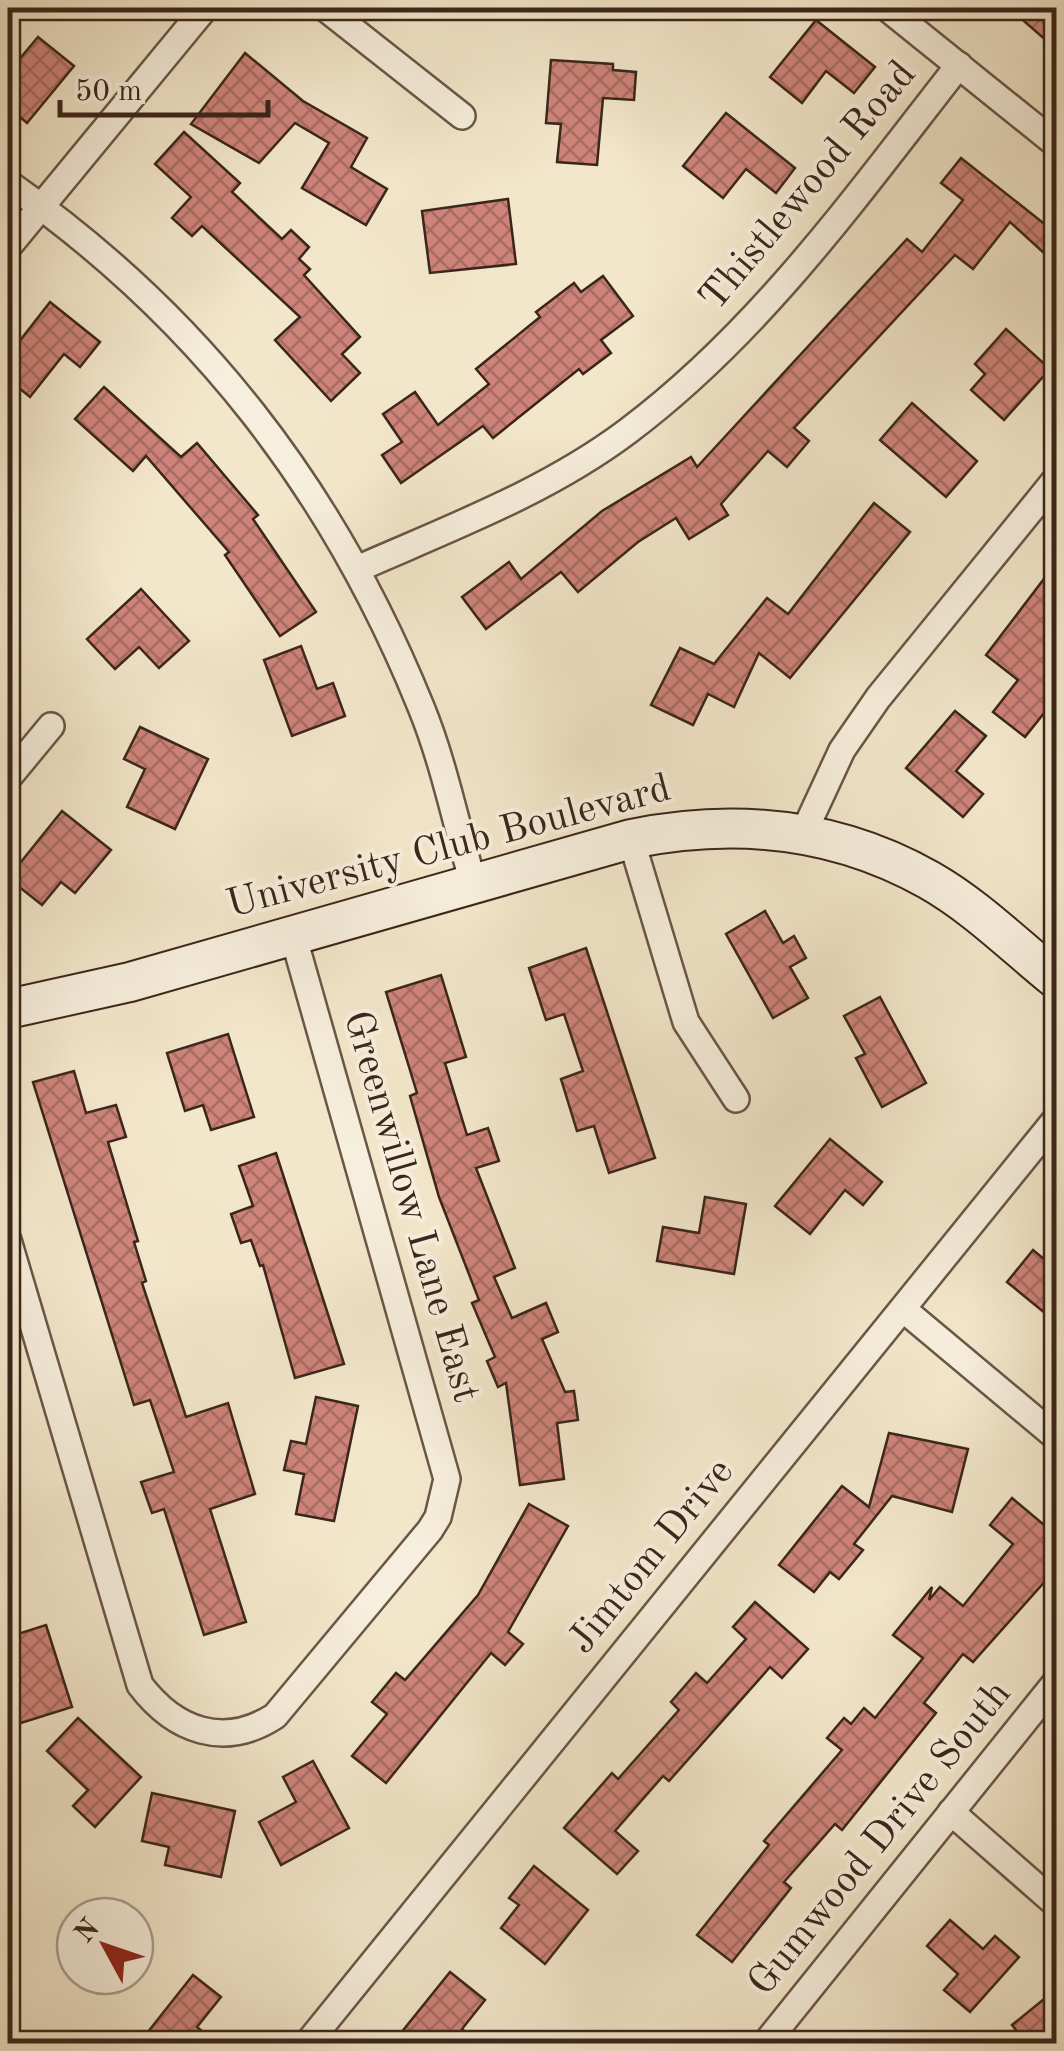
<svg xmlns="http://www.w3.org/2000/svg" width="1064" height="2051" font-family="'Old Standard TT',serif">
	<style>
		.building { fill: url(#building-cross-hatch); stroke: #3b251b; stroke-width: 2.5 }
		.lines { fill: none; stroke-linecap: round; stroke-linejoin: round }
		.street-casing { stroke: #695647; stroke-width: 30 }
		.secondary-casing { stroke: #3b251b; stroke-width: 42 }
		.street { stroke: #f7efdd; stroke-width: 25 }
		.secondary { stroke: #f7efdd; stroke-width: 38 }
		.labels { text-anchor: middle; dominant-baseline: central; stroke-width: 8; stroke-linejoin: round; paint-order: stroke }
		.street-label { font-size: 40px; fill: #3b251b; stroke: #f7efdd }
	</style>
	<defs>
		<pattern id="building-cross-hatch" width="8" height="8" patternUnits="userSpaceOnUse" patternTransform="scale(2.5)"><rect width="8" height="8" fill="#ce847a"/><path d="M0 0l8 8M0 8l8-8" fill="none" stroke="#a86c63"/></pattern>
	</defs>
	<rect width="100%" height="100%" fill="#f3e7cb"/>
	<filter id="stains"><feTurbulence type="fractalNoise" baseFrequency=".002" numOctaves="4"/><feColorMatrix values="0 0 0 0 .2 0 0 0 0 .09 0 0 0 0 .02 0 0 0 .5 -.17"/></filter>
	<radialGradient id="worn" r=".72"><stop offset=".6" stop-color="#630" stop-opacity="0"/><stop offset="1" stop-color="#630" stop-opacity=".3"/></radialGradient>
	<g class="building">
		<path d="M1009,8H1056V49Z"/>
		<path d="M816,20L875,67L854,93L826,71L802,103L770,77Z"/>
		<path d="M38,37L74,66L27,123L8,107V54L17,62Z"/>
		<path d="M245,53L303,101L367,138L351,167L387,189L366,225L302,188L329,143L295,123L259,163L191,124Z"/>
		<path d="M551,60L613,64V70L636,72L634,100L603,98L597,165L557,162L561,124L546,123Z"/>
		<path d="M726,113L795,168L776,193L746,169L723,198L683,166Z"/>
		<path d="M184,132L240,183L232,192L282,239L291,230L309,247L299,259L310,269L304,275L360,337L342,354L360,373L331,401L275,340L300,317L202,226L192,236L172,218L191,197L155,164Z"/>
		<path d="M961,158L1056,233V264L1010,222L973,269L955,255L794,428L809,441L787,467L768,451L721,504L728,515L689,539L676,518L638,542L578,592L561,572L486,629L462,597L509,562L521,579L602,511L691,457L697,467L907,239L922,252L963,200L941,183Z"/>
		<path d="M508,199L516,264L430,273L422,211Z"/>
		<path d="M603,276L633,316L601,340L611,353L583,374L579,369L493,438L483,426L401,483L382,455L402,442L383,414L415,392L438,425L489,384L476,369L540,317L536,312L574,283L581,292Z"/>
		<path d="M50,302L100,342L80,367L64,354L30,397L8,379V356Z"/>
		<path d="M1006,329L1050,369L1004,420L971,390L985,374L975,364Z"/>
		<path d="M104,387L181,457L197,443L258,515L253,519L316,612L280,636L225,555L229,552L146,456L133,471L75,419Z"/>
		<path d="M912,403L977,461L946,497L880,440Z"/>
		<path d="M874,503L910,532L790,678L759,653L734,707L708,694L693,725L651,705L680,648L714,664L767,598L788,614Z"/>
		<path d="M1056,563V698L1025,737L993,712L1018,680L986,655Z"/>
		<path d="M141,589L189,641L159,668L139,647L115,669L87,639Z"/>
		<path d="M301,646L317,689L333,683L345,716L292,736L264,660Z"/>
		<path d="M955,711L986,736L956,771L983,794L963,817L906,768Z"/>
		<path d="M140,727L208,759L175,829L127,807L145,769L124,759Z"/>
		<path d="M62,811L111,850L75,893L61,882L42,905L8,878Z"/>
		<path d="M765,911L783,943L794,936L806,958L790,967L808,998L773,1018L726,934Z"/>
		<path d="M586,948L655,1158L609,1173L594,1126L577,1131L561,1079L583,1071L564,1014L546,1020L529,968Z"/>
		<path d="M441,975L466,1057L445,1063L467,1135L488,1128L499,1161L476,1168L515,1268L494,1277L512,1318L546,1303L558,1332L542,1339L565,1392L574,1391L578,1420L557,1423L564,1479L520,1485L506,1383L498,1387L487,1361L495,1357L472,1303L479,1300L439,1197L410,1096L417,1093L386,992Z"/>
		<path d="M880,997L926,1083L882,1107L856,1058L865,1054L844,1016Z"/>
		<path d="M228,1034L254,1117L211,1130L203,1105L185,1111L167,1053Z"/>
		<path d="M74,1071L86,1113L116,1105L126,1137L108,1142L138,1241L134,1242L146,1281L142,1283L186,1417L228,1403L255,1494L210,1509L246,1622L204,1635L164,1509L152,1513L141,1482L174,1472L150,1400L134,1405L33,1082Z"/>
		<path d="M830,1139L882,1182L863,1205L845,1190L810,1234L775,1206Z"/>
		<path d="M276,1153L344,1364L295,1378L263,1265L260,1266L251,1240L241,1243L231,1214L253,1206L239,1166Z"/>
		<path d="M705,1197L746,1204L734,1274L657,1261L663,1227L699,1233Z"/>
		<path d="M1033,1250L1056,1269V1322L1007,1282Z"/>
		<path d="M316,1397L358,1406L334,1521L296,1514L304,1474L284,1470L291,1441L306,1444Z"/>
		<path d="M889,1433L968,1449L952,1512L892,1496L854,1544L863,1550L839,1579L830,1572L814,1592L779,1565L842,1486L869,1507Z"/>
		<path d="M1012,1498L1056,1535V1569L973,1662L963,1654L924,1703L936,1713L842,1830L835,1824L784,1882L791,1888L732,1962L697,1935L769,1845L764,1841L842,1750L827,1738L844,1718L851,1724L864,1708L875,1718L923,1658L893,1635L932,1587L929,1600L940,1587L963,1606L1013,1544L990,1525Z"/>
		<path d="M529,1504L568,1526L508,1632L523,1644L505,1665L491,1653L386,1783L352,1756L387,1714L372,1702L396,1673L405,1680L478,1595Z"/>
		<path d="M755,1602L808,1649L782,1678L770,1667L669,1781L663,1776L615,1831L638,1851L617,1874L564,1828L612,1773L618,1779L679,1710L671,1702L696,1673L707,1683L746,1639L733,1627Z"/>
		<path d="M46,1625L72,1707L8,1727V1674L15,1671L8,1637Z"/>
		<path d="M78,1718L141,1777L95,1827L73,1806L88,1790L47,1751Z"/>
		<path d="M313,1761L349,1828L281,1865L259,1822L296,1802L283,1777Z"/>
		<path d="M152,1793L235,1811L221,1877L165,1865L169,1847L142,1841Z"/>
		<path d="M534,1866L588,1910L545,1964L501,1928L519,1905L509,1898Z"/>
		<path d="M950,1920L983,1949L995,1936L1019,1957L970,2012L944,1990L958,1974L927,1946Z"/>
		<path d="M450,1972L485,2000L462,2029L479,2044H392Z"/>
		<path d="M193,1975L221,1997L197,2027L218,2044H160L147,2033Z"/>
		<path d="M1044,1999L1056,2015V2044H1027L1012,2025Z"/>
	</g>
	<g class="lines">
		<g class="street-casing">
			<g id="street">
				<path d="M325,8L462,116"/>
				<path d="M887,8L1056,144"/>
				<path d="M8,183C200,317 333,490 421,707C444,763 456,825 473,882"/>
				<path d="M8,247L205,8"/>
				<path d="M357,569C450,528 547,492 628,431C761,331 857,195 959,65"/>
				<path d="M8,778L51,726"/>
				<path d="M804,832L842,750L878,698L1056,479"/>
				<path d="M631,839L686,1022L736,1099"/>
				<path d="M8,1240L140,1685C175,1731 224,1749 275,1716L430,1530L438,1517L447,1479L293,935"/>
				<path d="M903,1309L1056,1437"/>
				<path d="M951,1812L1056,1904"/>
				<path d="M307,2044L1056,1119"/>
				<path d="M765,2044L1056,1682"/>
			</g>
		</g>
		<g class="secondary-casing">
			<path id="secondary" d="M8,1009L130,982L631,839C734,818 835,827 929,880C975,906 1015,946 1056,979"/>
		</g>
		<use href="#street" class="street"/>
		<use href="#secondary" class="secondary"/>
	</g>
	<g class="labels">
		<g class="street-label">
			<text transform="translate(809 187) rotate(-50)">Thistlewood Road</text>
			<text transform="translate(449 848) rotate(-15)">University Club Boulevard</text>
			<text transform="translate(410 1207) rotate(74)">Greenwillow Lane East</text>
			<text transform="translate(652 1557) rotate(-51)">Jimtom Drive</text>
			<text transform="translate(881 1839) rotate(-51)">Gumwood Drive South</text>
		</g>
	</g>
	<rect width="1064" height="2051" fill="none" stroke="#f3e7cb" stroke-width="40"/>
	<rect x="10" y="10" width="1044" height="2031" fill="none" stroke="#3b251b" stroke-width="5"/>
	<rect x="20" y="20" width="1024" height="2011" fill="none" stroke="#3b251b" stroke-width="2.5"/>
	<g transform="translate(105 1946) rotate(310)"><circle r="48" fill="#f7efdd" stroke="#ac9e8f" stroke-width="2.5"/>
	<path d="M0-8L18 38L0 25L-18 38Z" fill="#8f2418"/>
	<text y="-15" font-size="28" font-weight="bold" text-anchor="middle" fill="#3b251b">N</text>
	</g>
	<path d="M60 100v15h208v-15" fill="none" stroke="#3b251b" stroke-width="5"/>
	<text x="75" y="100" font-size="30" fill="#3b251b" stroke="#f7efdd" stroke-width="8" paint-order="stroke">50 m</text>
	<rect width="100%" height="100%" filter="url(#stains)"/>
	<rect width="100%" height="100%" fill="url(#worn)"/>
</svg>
